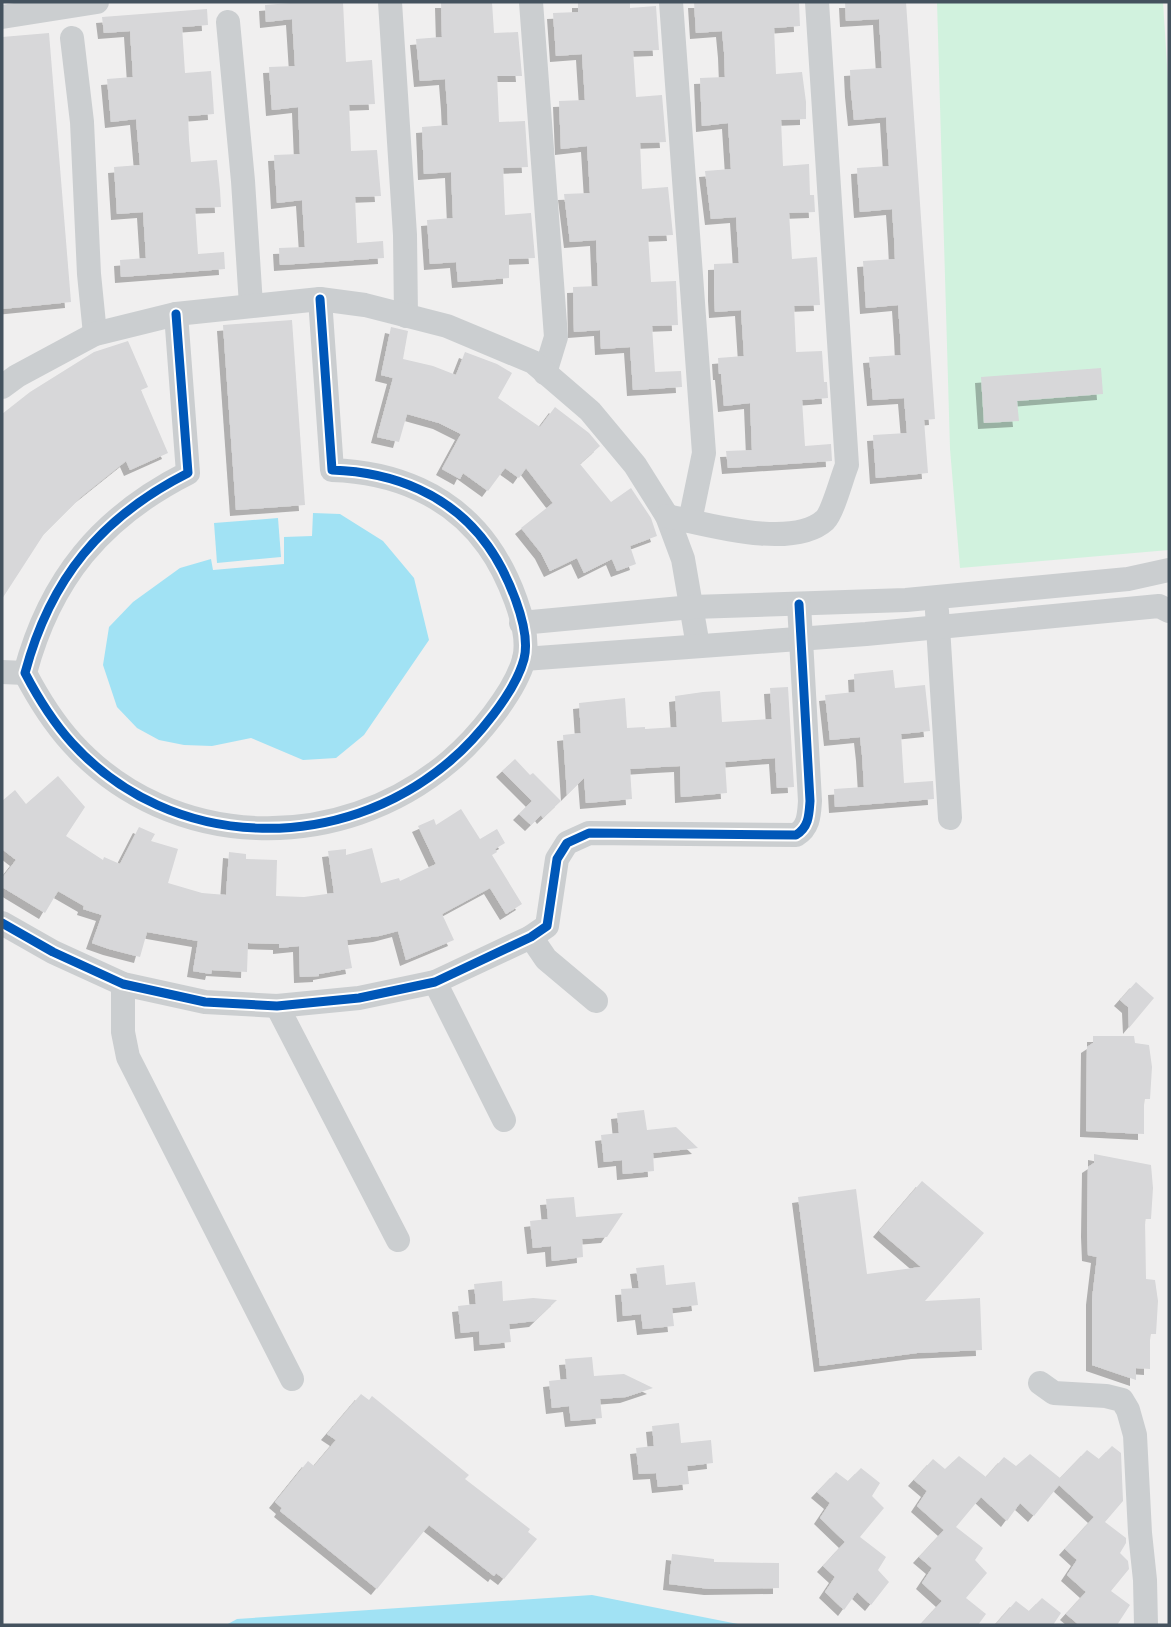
<svg xmlns="http://www.w3.org/2000/svg" width="1171" height="1627" font-family="Helvetica,sans-serif">
	<style>
		.green { fill: #d1f2de }
		.water { fill: #a1e2f4 }
		.building { fill: #d7d7d9; filter: url(#shadow) }
		.lines { fill: none; stroke-linecap: round; stroke-linejoin: round }
		.minor { stroke: #cbced0; stroke-width: 24 }
		.cycleway-casing { stroke: #fff; stroke-width: 13 }
		.cycleway { stroke: #0057b8; stroke-width: 9 }
	</style>
	<defs>
		<filter id="shadow"><feDropShadow dx="-6" dy="6" stdDeviation="0" flood-color="#0004"/></filter>
	</defs>
	<rect width="100%" height="100%" fill="#f0efef"/>
	<path class="green" d="M937,2H1163L1169,96V550L960,568L950,449Z"/>
	<g class="water">
		<path d="M313,513L340,514L383,541L414,578L429,640L364,735L336,758L303,760L251,738L212,746L184,745L159,740L137,728L117,707L103,665L109,627L133,602L180,568L211,559L213,570L284,564V537L312,536Z"/>
		<path d="M278,518L281,557L217,563L214,523Z"/>
		<path d="M592,1595L743,1625H226L237,1619Z"/>
	</g>
	<g class="building">
		<path d="M303,2H343L346,62L372,60L375,104L349,105L351,151L377,150L381,196L355,197L357,243L383,241L384,258L280,265L279,248L305,247L302,200L277,203L276,186L274,155L300,154L298,107L272,110L269,67L295,66L292,19L266,22L265,5Z"/>
		<path d="M441,2H492L494,33L518,32L522,76H497L499,122L525,121L528,167L503,168L505,215L531,213L535,258L509,259V278L458,282L456,262L430,264L427,220L453,218L451,172L424,174L422,127L448,125L447,104L445,79L420,81L416,39L442,37Z"/>
		<path d="M578,2H630V8L656,6L659,50L633,51L636,97L662,95L666,142L640,143L642,189L668,187L673,235L648,236L651,282L676,281L678,325L652,326L655,372L681,371L682,387L633,390L630,347L601,349L600,330L574,332L573,287L598,286L596,240L570,242L564,194L590,193L587,146L561,149L559,101L585,100L583,70L582,54L556,56L553,13L578,12Z"/>
		<path d="M694,2H799L800,26L774,28L776,74L802,72L806,102V119L781,120L783,166L809,164L810,195H814L815,212L789,213L792,259L817,257L820,305L794,306L796,352L822,351L824,382H827L828,398L802,400L805,446L831,444L832,461L728,468L726,451L752,450L750,403L724,406L721,374H719L718,358L744,356L741,310L715,312L714,295V264L739,263L736,217L711,219L705,171L731,169L728,123L702,126L700,78L725,77L724,52L722,31L696,33Z"/>
		<path d="M845,2H906L935,419L924,420L928,473L876,478L873,435L907,433L904,398L873,400L869,357L901,355L900,334L898,305L866,308L863,261L895,259L894,238L892,209L860,212L858,185L857,168L889,166L886,117L854,120L851,91L850,70L882,68L879,19L846,21Z"/>
		<path d="M207,9L208,25L182,27L185,73L211,71L213,98L214,114L188,116L189,140L191,162L217,160L220,190L221,207L195,208L198,254L224,252L225,269L121,277L120,260L146,258L143,212L117,214L114,167L140,165L136,119L111,122L107,79L133,77L130,31L104,33L102,17Z"/>
		<path d="M49,33L71,302L2,309V37Z"/>
		<path d="M292,320L305,505L236,510L223,325Z"/>
		<path d="M391,327L408,331L403,359L433,366L456,375L465,352L497,364L512,373L498,398L540,427L555,407L589,433L600,446L580,464L611,502L631,488L651,518L657,536L630,546L636,564L617,571L612,559L584,573L577,558L550,571L541,553L521,528L553,503L526,468L519,478L505,468L488,491L463,473L460,479L442,469L461,434L439,423L407,414L399,442L377,437L393,378L381,375Z"/>
		<path d="M128,341L148,387L141,390L168,453L130,470L126,461L81,497L44,534L2,599V414L30,392L94,352Z"/>
		<path d="M1101,368L1103,394L1017,401L1019,421L984,423L981,377Z"/>
		<path d="M893,670L895,688L925,685L930,731L901,734L903,767L904,783L933,781L934,799L835,807L834,789L864,787L862,755L860,737L830,740L825,695L855,692L854,674Z"/>
		<path d="M788,687L794,787L777,788L775,758L725,762L727,793L681,797L680,766L661,767L630,769L632,799L586,803L584,778L567,795L563,735L581,733L579,703L625,698L627,728L645,727V729L677,727L675,696L703,692L720,691L722,722L772,719L770,688Z"/>
		<path d="M515,759L530,775L533,773L561,801L543,818L541,815L531,825L519,814L532,801L502,771Z"/>
		<path d="M58,776L85,807L66,836L103,860L104,857L120,864L139,827L155,834L151,841L178,849L168,883L202,893L226,895L229,852L246,854V859L277,860L276,896L304,897L334,893L328,851L346,849V855L372,848L381,883L399,878L400,881L436,864L418,826L434,819L436,825L461,809L480,839L497,829L505,843L495,849L497,852L492,855L522,904L506,914L490,888L442,914L454,940L406,960L398,931L379,936L347,940L352,968L319,974V976L300,977L299,946L279,948V944L248,943L247,972L212,970L211,974L193,971L198,941L147,932L140,957L109,949L92,943L102,915L83,909L84,906L58,891L45,913L2,887V878L16,860L2,849V801L15,790L26,804Z"/>
		<path d="M1136,982L1154,998L1129,1028L1128,1007L1120,1000Z"/>
		<path d="M1093,1036H1134L1135,1043L1149,1045L1152,1067L1150,1099H1144V1134L1086,1131L1087,1047L1093,1043Z"/>
		<path d="M644,1110L647,1130L676,1127L698,1148L653,1153L654,1171L623,1174L622,1160L604,1162L601,1135L619,1133L617,1113Z"/>
		<path d="M1094,1154L1151,1165L1153,1188L1151,1219H1145L1146,1279L1155,1280L1158,1301L1156,1334H1150V1369L1136,1368V1380L1092,1365V1299L1097,1257L1088,1255L1087,1231L1088,1167L1094,1163Z"/>
		<path d="M922,1181L984,1233L925,1301L980,1298L982,1350L917,1353L820,1366L798,1197L856,1189L867,1274L921,1267L879,1231Z"/>
		<path d="M574,1197L576,1217L623,1213L607,1237L582,1239L583,1257L552,1261L551,1246L533,1248L530,1221L548,1219L546,1199Z"/>
		<path d="M664,1265L666,1285L695,1282L698,1305L672,1308L674,1326L643,1329L641,1314L623,1316L621,1289L639,1288L636,1268Z"/>
		<path d="M502,1281L503,1301L533,1298L557,1300L535,1321L509,1324L511,1342L480,1345L479,1331L461,1333L458,1306L476,1304L474,1284Z"/>
		<path d="M592,1357L594,1376L624,1374L653,1388L626,1397L600,1399L602,1418L571,1421L569,1406L552,1408L549,1381L567,1379L565,1359Z"/>
		<path d="M361,1394L369,1400L372,1396L469,1475L465,1479L530,1529L528,1532L537,1539L504,1579L496,1573L494,1576L429,1525L377,1589L280,1511L282,1508L275,1502L308,1461L314,1466L336,1440L327,1434Z"/>
		<path d="M679,1423L681,1443L711,1440L713,1463L687,1466L689,1484L658,1487L656,1473L639,1474L636,1448L654,1446L652,1426Z"/>
		<path d="M1112,1446L1121,1453L1123,1501L1105,1522L1126,1538V1543L1120,1553L1128,1561L1129,1569L1111,1591L1130,1605L1117,1625H1079L1066,1614L1086,1592L1067,1575L1077,1560L1065,1549L1094,1517L1059,1485L1034,1516L1020,1503L1007,1521L981,1497L956,1527L983,1548L975,1560L987,1573L966,1598L986,1614L978,1625H920L942,1601L922,1583L932,1568L919,1557L944,1530L917,1506L927,1491L914,1480L933,1459L945,1469L959,1456L986,1477L1004,1457L1016,1466L1030,1454L1060,1478L1087,1450L1099,1459Z"/>
		<path d="M861,1468L880,1483L872,1496L884,1508L860,1537L886,1557L878,1570L889,1582L871,1605L857,1592L844,1610L825,1592L835,1577L823,1566L845,1542L820,1518L830,1503L817,1492L836,1472L848,1481Z"/>
		<path d="M672,1554L714,1559V1562L779,1563V1588L710,1589L669,1584Z"/>
		<path d="M1042,1598L1061,1613L1053,1625H995L1016,1601L1029,1611Z"/>
	</g>
	<g class="lines">
		<g class="minor">
			<path d="M390,2L405,235L406,316"/>
			<path d="M531,2L556,337L545,373"/>
			<path d="M671,2L704,453L690,521"/>
			<path d="M2,17L97,2"/>
			<path d="M228,22L243,181L251,305"/>
			<path d="M72,38L82,122L89,274L95,334"/>
			<path d="M176,314L188,473C101,517 50,579 25,673C38,698 53,722 72,743C171,852 340,855 450,761C476,739 515,693 524,659C532,628 506,571 488,546C451,494 393,472 332,470L320,299"/>
			<path d="M2,387L17,376L95,334L176,314L320,299L365,305L447,326L533,362L590,411L635,465L667,516L683,559L698,646"/>
			<path d="M667,516C706,524 792,550 825,520C833,512 842,477 847,465L817,2"/>
			<path d="M937,611L950,818"/>
			<path d="M521,623L692,607L906,600L1128,579L1169,570"/>
			<path d="M524,659L866,634L1159,606L1169,611"/>
			<path d="M2,672L25,673"/>
			<path d="M2,923L53,952L123,984L205,1002L277,1006L359,998L435,982L531,937L547,926L557,859L567,843L589,833L796,835C809,827 809,815 810,801L799,604"/>
			<path d="M531,937L546,959L596,1001"/>
			<path d="M435,982L504,1120"/>
			<path d="M123,984V1032L128,1057L292,1379"/>
			<path d="M277,1006L398,1240"/>
			<path d="M1040,1383L1054,1393L1106,1396L1122,1400L1128,1410L1135,1435L1140,1533L1145,1580L1146,1625"/>
		</g>
		<g class="cycleway-casing">
			<g id="cycleway">
				<path d="M176,314L188,473C101,517 50,579 25,673C38,698 53,722 72,743C171,852 340,855 450,761C476,739 515,693 524,659C532,628 506,571 488,546C451,494 393,472 332,470L320,299"/>
				<path d="M2,923L53,952L123,984L205,1002L277,1006L359,998L435,982L531,937L547,926L557,859L567,843L589,833L796,835C809,827 809,815 810,801L799,604"/>
			</g>
		</g>
		<use href="#cycleway" class="cycleway"/>
	</g>
	<rect width="1171" height="1627" fill="none" stroke="#44525e" stroke-width="7"/>
</svg>
